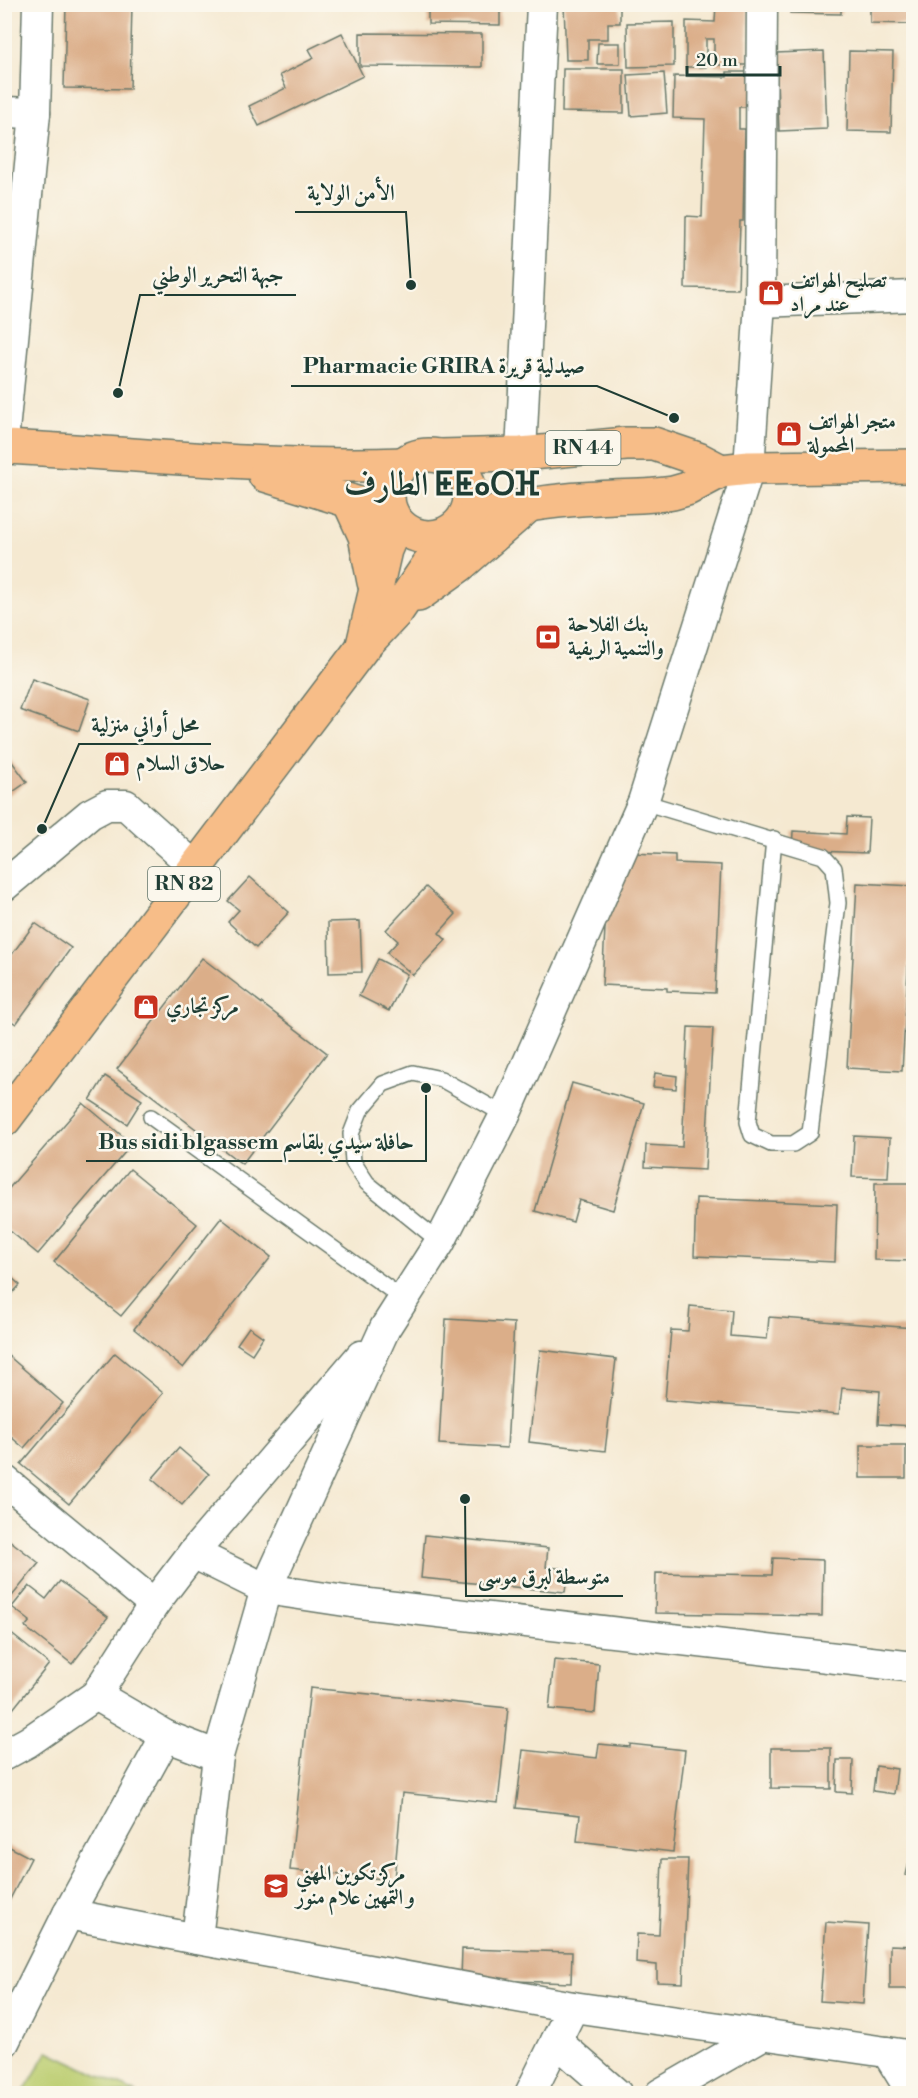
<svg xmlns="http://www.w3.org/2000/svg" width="918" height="2098" font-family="'Libre Bodoni',Amiri,'Noto Sans Tifinagh',serif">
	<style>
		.green { fill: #bbcd70; stroke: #6d8552; stroke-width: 1.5 }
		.building { fill: #dbae89 }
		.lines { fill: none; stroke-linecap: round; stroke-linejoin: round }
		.service-casing { stroke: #6a796b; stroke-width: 18 }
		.minor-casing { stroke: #6a796b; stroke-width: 33 }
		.primary-casing { stroke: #6a796b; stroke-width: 36 }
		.service { stroke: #fff; stroke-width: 15 }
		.minor { stroke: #fff; stroke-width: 30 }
		.primary { stroke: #f7bd88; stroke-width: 33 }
		.labels { text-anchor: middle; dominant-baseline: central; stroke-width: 5; stroke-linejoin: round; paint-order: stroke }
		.shield { fill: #fbf7ec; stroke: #61756b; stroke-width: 1.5 }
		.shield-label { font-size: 20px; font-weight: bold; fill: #1f3d34 }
		.poi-label { font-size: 21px; font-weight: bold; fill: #1f3d34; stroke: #fbf7ec; text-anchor: start }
		.town-label { font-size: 33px; font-weight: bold; fill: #1f3d34; stroke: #fbf7ec }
		.leader { fill: none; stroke: #1f3d34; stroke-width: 2 }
		.callout-dot { fill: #1f3d34; stroke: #fbf7ec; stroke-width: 2 }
		.callout-label { font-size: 22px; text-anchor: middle; font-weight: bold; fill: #1f3d34; stroke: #fbf7ec; stroke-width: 5; stroke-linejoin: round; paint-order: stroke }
	</style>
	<rect width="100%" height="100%" fill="#fbf7ec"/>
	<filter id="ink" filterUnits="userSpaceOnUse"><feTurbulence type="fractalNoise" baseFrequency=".0167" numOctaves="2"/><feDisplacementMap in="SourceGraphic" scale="12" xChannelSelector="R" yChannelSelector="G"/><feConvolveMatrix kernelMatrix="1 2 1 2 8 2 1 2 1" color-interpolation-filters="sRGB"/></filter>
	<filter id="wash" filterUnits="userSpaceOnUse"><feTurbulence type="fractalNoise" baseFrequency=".008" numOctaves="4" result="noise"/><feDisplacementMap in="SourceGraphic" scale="24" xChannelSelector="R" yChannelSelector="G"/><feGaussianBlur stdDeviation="1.35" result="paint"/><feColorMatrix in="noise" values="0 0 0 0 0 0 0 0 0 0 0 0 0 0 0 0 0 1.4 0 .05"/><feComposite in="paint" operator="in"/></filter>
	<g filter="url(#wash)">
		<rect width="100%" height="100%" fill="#f5e9d1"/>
		<path class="green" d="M48,2051L137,2093H23Z"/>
		<g id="blocks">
			<g class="building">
				<path d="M66,4H132L130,89L64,88Z"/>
				<path d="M428,4H500V25L428,24Z"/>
				<path d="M564,4H620V23H608V39H588V60H566Z"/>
				<path d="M716,4H748L747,65H714V39H706V67H686V21L715,22Z"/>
				<path d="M790,4H841V14L790,13Z"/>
				<path d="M870,4H914V24L870,23Z"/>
				<path d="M674,22V66L628,67L627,23Z"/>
				<path d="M342,33L363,76L259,126L249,106L286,88L280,75L314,58L309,49Z"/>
				<path d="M360,33L482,34V67L360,66Z"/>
				<path d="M598,43H620V64H597Z"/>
				<path d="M824,51L827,129L779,131L776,53Z"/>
				<path d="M849,51L893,52L891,132L847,131Z"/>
				<path d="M563,69H624V113L562,112Z"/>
				<path d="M727,72H759V107H739V129H745L743,221H740L738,289L685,288L686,216L702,217L705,119L673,118L674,76L727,77Z"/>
				<path d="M664,73L667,113L631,116L628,75Z"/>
				<path d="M32,679L90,699L79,731L20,710Z"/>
				<path d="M4,751L27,782L4,798Z"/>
				<path d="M847,817L869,818L867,853L792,850L793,831L846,834Z"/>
				<path d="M609,852L675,855V863L721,865L715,993L667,991V988L602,985Z"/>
				<path d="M250,877L289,912L256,948L228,922L239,910L228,901Z"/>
				<path d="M857,883L913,886L902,1071L847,1068Z"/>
				<path d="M426,887L456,914L439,933L446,940L413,975L387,953L398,941L386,930Z"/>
				<path d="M360,921L362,972L329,973L328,922Z"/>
				<path d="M35,923L71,948L16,1024L4,1016V965Z"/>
				<path d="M202,958L327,1053L242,1164L117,1069Z"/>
				<path d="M378,959L407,974L389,1011L359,996Z"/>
				<path d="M688,1027L713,1028L705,1170L645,1167L646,1145L682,1147Z"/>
				<path d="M655,1073L677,1076L676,1089L653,1087Z"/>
				<path d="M105,1076L142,1100L127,1124L90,1100Z"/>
				<path d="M572,1083L644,1103L613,1210L579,1200L573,1222L535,1211Z"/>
				<path d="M83,1103L132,1144L38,1254L4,1226V1194Z"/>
				<path d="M854,1136L890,1138L888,1178L852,1177Z"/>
				<path d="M130,1169L197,1224L121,1316L54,1262Z"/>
				<path d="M875,1183H911L914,1261L874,1260Z"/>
				<path d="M696,1198L837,1204L835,1262L694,1256Z"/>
				<path d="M221,1218L271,1257L183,1368L134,1329Z"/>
				<path d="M4,1271L20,1285L4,1302Z"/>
				<path d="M690,1306L732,1310L730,1336L767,1339L769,1317L914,1328V1426L878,1424L880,1391L842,1388L839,1414L665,1400L671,1330L688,1331Z"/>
				<path d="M446,1319L514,1323L507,1448L439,1444Z"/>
				<path d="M249,1327L263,1337L252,1354L237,1344Z"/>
				<path d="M540,1350L616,1359L605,1451L529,1442Z"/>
				<path d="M4,1352L63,1403L24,1448L4,1431Z"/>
				<path d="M115,1353L163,1393L69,1504L21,1464Z"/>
				<rect x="860" y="1445" width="46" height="33"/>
				<path d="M179,1448L209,1474L182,1505L152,1479Z"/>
				<path d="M425,1535L548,1548L546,1567L568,1569L565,1592L421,1578Z"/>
				<path d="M4,1536L39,1563L4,1606Z"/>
				<path d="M773,1558L823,1560L822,1616L655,1613L656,1573L772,1575Z"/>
				<path d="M60,1581L108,1617L72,1664L25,1627L30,1621L12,1607L29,1586L46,1599Z"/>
				<path d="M4,1628L49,1664L9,1714L4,1710Z"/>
				<path d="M554,1660L599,1664L595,1713L549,1709Z"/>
				<path d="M310,1688L508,1708L498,1803L402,1793L394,1880L290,1870Z"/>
				<path d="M599,1744L630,1747V1744L685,1750L673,1852L577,1841L580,1815L516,1808L523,1750L597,1758Z"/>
				<path d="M771,1748H831V1789L771,1788Z"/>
				<path d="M837,1760H853L852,1793L836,1792Z"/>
				<path d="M876,1766L897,1769L894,1794L873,1791Z"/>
				<path d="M4,1844L31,1858L4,1911Z"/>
				<path d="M913,1846H914V1876L906,1875Z"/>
				<path d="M662,1859H688L683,1983L657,1982V1965L636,1963L637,1934L659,1935Z"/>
				<path d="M826,1922L868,1925L863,2004L820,2001Z"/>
				<path d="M890,1945L914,1946V1989H890Z"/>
				<path d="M462,1949L572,1952L571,1983L461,1979Z"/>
			</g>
		</g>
	</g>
	<g filter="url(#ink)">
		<use href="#blocks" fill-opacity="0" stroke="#6a796b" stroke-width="1.5"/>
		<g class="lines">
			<g class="service-casing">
				<g id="service">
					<path d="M643,802L823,856L834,868L838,903L810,1133L793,1144H771L752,1135L748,1122L774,839"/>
					<path d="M151,1117L402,1298"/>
					<path d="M440,1242L367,1183L353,1162L351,1134L360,1111L383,1084L413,1073L441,1079L505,1115"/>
				</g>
			</g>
			<g class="minor-casing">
				<g id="minor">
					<path d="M762,4L760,302L749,468L643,802L505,1115L440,1242L385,1328L266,1589L218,1756L197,1939L573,2007L914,2056"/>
					<path d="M4,112L35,113"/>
					<path d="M760,302L914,296"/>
					<path d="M4,431L35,113L38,4"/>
					<path d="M521,454L542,4"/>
					<path d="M4,886L90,814L107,805H126L196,868"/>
					<path d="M361,1356L193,1553L266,1589L352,1602L914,1667"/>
					<path d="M4,1480L154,1604"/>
					<path d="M166,1736L96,1695L154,1604L193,1553"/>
					<path d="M4,1755L28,1742L96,1695"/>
					<path d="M68,1914L197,1939"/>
					<path d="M556,2041L617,2094"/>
					<path d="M4,2042L68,1914L166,1736L218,1756"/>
					<path d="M887,2052L913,2094"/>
					<path d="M530,2094L573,2007"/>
					<path d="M660,2094L764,2034"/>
				</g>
			</g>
			<g class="primary-casing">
				<g id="primary">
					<path d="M4,447C137,453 270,469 403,464"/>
					<circle cx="429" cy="496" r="41"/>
					<path d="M440,456L521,454L626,444H654L698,459L721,471"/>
					<path d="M265,475L392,514"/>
					<path d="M349,501L365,536L374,582"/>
					<path d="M462,523C506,506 551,500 598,498C623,496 648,497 673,493L687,489L721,471L749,468L914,466"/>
					<path d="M418,595L460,565L529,505"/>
					<path d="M363,645L385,550L397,522"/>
					<path d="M4,1120L363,647L397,611L451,532"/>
				</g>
			</g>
			<use href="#service" class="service"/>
			<use href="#minor" class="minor"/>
			<use href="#primary" class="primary"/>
		</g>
	</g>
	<defs>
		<g id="shop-square" transform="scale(1.35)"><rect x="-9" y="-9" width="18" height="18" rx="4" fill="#c8321e" stroke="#fbf7ec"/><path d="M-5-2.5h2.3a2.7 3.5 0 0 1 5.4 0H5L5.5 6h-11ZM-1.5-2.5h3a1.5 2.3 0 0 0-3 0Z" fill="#fff"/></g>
		<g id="bank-square" transform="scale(1.35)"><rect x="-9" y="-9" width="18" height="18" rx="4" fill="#c8321e" stroke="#fbf7ec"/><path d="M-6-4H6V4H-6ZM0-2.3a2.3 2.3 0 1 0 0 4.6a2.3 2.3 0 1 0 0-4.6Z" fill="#fff"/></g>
		<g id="university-square" transform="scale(1.35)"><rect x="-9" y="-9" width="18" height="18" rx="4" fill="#c8321e" stroke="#fbf7ec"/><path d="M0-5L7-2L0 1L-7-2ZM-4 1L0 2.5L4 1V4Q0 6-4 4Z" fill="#fff"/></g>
	</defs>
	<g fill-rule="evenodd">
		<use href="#shop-square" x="771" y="293"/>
		<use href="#shop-square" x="789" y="434"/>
		<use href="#bank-square" x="548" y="637"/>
		<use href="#shop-square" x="117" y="764"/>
		<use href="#shop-square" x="146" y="1007"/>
		<use href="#university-square" x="276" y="1886"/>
	</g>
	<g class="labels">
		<g class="shield">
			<rect x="545.5" y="431" width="75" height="34" rx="4.5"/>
			<rect x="148" y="867" width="72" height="34" rx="4.5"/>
		</g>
		<g class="shield-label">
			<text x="583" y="448">RN 44</text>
			<text x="184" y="884">RN 82</text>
		</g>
		<g class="poi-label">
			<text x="790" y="281">تصليح الهواتف<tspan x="790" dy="24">عند مراد</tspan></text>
			<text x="808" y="422">متجر الهواتف<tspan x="808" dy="24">المحمولة</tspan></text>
			<text x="568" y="625">بنك الفلاحة<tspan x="568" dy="24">والتنمية الريفية</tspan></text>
			<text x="136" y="764">حلاق السلام</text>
			<text x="166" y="1007">مركز تجاري</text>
			<text x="296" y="1874">مركز تكوين المهني<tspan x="296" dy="24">و التمهين علام منور</tspan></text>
		</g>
		<g class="town-label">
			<text x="442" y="485">الطارف ⵟⵟⴰⵔⴼ</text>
		</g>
	</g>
	<path class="leader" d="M411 285L406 212H295M118 393L140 295H296M674 418L597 386H291M42 829L79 744H211M426 1088L426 1161H86M465 1499L466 1596H623"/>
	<g class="callout-dot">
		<circle cx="411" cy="285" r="6"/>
		<circle cx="118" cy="393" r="6"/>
		<circle cx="674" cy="418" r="6"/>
		<circle cx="42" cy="829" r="6"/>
		<circle cx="426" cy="1088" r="6"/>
		<circle cx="465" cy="1499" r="6"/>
	</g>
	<g class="callout-label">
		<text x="351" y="200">الأمن الولاية</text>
		<text x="218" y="282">جبهة التحرير الوطني</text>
		<text x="444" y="373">Pharmacie GRIRA صيدلية قريرة</text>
		<text x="145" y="732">محل أواني منزلية</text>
		<text x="256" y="1149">Bus sidi blgassem حافلة سيدي بلقاسم</text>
		<text x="544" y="1584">متوسطة لبرق موسى</text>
	</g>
	<rect width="918" height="2098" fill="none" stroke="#fbf7ec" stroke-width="24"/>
	<path d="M687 66v9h93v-9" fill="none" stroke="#1f3d34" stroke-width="3"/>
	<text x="696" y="66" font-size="18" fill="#1f3d34" stroke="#fbf7ec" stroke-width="4.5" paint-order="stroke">20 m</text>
</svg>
